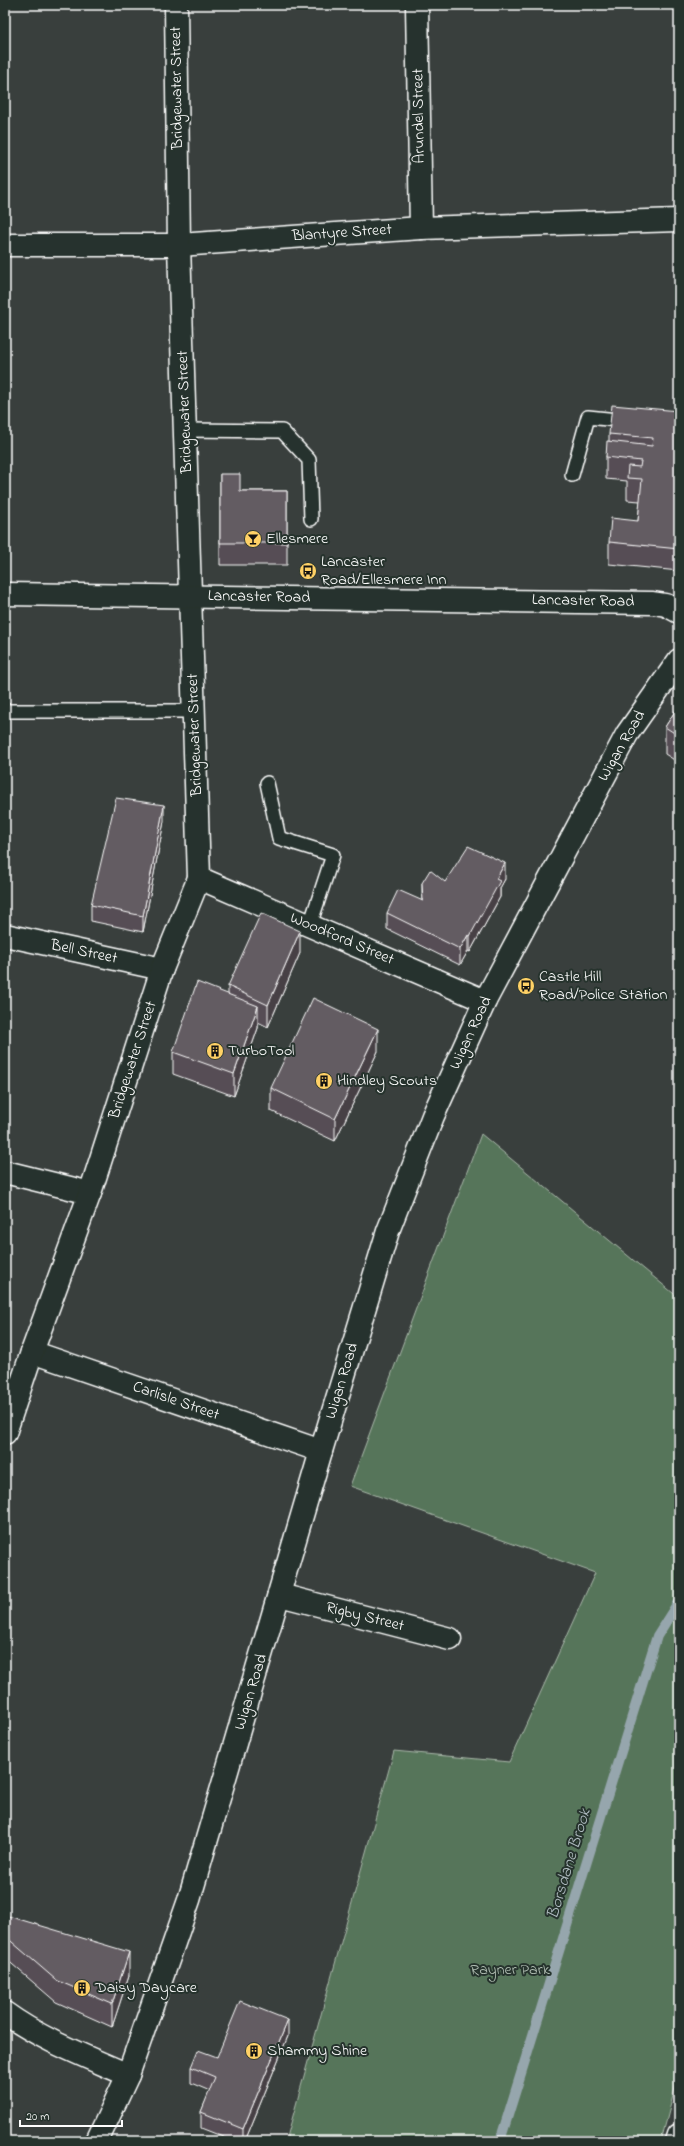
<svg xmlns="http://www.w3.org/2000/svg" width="684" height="2146" font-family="'Indie Flower',sans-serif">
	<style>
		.green { fill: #57745a; stroke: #abbaac }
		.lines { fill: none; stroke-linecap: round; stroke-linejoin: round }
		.stream { stroke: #96a6ad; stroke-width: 10 }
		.lane-casing { stroke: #fff; stroke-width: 16 }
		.street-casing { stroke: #fff; stroke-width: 25 }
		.secondary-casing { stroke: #fff; stroke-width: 25 }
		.highway-casing { stroke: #fff; stroke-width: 25 }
		.lane { stroke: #26332d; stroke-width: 13 }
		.street { stroke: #26332d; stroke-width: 22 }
		.secondary { stroke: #26332d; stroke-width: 22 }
		.highway { stroke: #26332d; stroke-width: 22 }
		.wall { fill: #564e54; stroke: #fff }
		.shaded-wall { fill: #464045; stroke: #fff }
		.building { fill: #645b62; stroke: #fff }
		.labels { text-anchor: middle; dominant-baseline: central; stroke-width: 4; stroke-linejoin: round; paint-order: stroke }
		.street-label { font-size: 16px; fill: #fff; stroke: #26332d }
		.poi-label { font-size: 16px; fill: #fff; stroke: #26332d; text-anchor: start }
		.park-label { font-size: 16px; fill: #b3c0b5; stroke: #26332d }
		.water-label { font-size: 17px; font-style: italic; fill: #b0bcc1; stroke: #26332d }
	</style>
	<rect width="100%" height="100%" fill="#393f3d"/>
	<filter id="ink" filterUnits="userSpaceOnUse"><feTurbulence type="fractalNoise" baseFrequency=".025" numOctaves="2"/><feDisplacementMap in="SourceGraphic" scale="8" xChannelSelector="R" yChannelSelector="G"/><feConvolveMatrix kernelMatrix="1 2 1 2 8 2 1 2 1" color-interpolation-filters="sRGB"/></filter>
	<g filter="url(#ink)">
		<path class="green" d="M481,1134L679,1298V2073L661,2141H286L394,1751L509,1762L595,1573L350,1486Z"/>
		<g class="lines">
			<path class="stream" d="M500,2141L657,1636L679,1601"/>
			<g class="lane-casing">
				<g id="lane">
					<path d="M186,430L282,431L309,460L311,519"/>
					<path d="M572,475L588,417L627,421"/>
					<path d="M5,711H194"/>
					<path d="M267,783L279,838L333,855L310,925"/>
				</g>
			</g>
			<g class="street-casing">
				<g id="street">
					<path d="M417,5L421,228"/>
					<path d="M5,245H179L421,228L679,220"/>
					<path d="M199,878L485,1001"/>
					<path d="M5,935L162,969"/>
					<path d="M5,1172L90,1193"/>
					<path d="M32,1352L321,1451"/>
					<path d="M5,1433L32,1352L90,1193L162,969L199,878L179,245L176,5"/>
					<path d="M280,1595L450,1639"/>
					<path d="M5,2013C42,2040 85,2056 128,2075"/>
					<path d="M677,2141L679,2135"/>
				</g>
			</g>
			<g class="secondary-casing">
				<path id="secondary" d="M5,594L653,603L666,605L679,612"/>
			</g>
			<g class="highway-casing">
				<path id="highway" d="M97,2141L128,2075L189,1900L321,1451L388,1231L433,1116L485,1001L627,734L679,660"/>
			</g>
			<use href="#lane" class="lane"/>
			<use href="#street" class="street"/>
			<use href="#secondary" class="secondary"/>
			<use href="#highway" class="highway"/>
		</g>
		<g class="wall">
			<path d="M679,411V571L609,564V542L638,521L640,501L627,500V481L606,479V457L609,442V434Z"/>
			<path d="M220,474L240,491H287V565H220Z"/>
			<path d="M679,705V763L665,754V727Z"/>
			<path d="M164,821L143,932L91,921V905Z"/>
			<path d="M505,879L500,888V897L470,952L468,951L460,965L387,929V913L422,900V883L445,882Z"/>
			<path d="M300,953L268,1027L258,1022V1028L234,1096L173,1074V1052L228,995V986Z"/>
			<path d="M378,1051L335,1141L271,1111V1088Z"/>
			<path d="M5,1915L129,1975L112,2027L56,2002L5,1958Z"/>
			<path d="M288,2036L245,2141H234L201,2128V2112L210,2091L191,2083V2067L217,2057Z"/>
		</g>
		<g class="shaded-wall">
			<path d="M164,805V821L143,932V916Z"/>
			<path d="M505,863V879L500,888V897L470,952V936L496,879Z"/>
			<path d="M300,931V953L268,1027V1005Z"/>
			<path d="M468,935V951L460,965V949Z"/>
			<path d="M258,1006V1028L234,1096V1074Z"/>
			<path d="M378,1029V1051L335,1141V1119Z"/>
			<path d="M129,1952V1975L112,2027V2004Z"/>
			<path d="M288,2020V2036L245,2141H243V2129Z"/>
		</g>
		<g class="building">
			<path d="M612,405L679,411V549L609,542L611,518L638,521L642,479L627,478L628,466L640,467L641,461L606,457L607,441L652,446L653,438L609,434Z"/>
			<path d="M220,474H240V491H287V543H220Z"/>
			<path d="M679,705V736L665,727Z"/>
			<path d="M116,798L164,805L143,916L91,905Z"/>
			<path d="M468,846L505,863L496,879L500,881L470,936L468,935L460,949L387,913L398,890L423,901L422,883L430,870L445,882Z"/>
			<path d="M261,913L300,931L268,1005L228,986Z"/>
			<path d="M197,982L258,1006L234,1074L173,1052Z"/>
			<path d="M313,998L378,1029L335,1119L271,1088Z"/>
			<path d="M5,1915L129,1952L112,2004L56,1980L5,1936Z"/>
			<path d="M240,2001L288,2020L243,2129L201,2112L215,2077L191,2067L198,2050L217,2057Z"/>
		</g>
	</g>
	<defs>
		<g id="bar-disc" transform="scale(0.9)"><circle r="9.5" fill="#ffd166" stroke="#26332d"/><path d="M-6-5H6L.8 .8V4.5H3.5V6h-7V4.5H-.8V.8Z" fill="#111"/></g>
		<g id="bus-disc" transform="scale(0.9)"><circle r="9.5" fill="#ffd166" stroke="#26332d"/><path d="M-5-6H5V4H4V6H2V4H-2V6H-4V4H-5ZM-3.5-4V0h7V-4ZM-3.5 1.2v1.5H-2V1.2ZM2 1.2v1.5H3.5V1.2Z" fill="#111"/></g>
		<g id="building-disc" transform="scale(0.9)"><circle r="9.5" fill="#ffd166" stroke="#26332d"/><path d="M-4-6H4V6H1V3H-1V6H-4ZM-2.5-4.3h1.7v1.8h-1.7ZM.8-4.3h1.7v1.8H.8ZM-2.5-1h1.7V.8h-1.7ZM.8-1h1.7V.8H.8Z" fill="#111"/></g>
	</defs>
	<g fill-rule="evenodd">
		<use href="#bar-disc" x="253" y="539"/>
		<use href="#bus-disc" x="308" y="571"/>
		<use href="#bus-disc" x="526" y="986"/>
		<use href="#building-disc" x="215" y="1051"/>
		<use href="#building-disc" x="324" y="1081"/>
		<use href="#building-disc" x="82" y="1988"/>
		<use href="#building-disc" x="254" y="2051"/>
	</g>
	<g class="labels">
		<g class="street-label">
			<text transform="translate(177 88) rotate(-91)">Bridgewater Street</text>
			<text transform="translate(419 116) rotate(-91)">Arundel Street</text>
			<text transform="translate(342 233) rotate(-4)">Blantyre Street</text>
			<text transform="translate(185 412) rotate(-92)">Bridgewater Street</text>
			<text transform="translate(259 597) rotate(1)">Lancaster Road</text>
			<text transform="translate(583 601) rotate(1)">Lancaster Road</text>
			<text transform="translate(195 735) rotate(-92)">Bridgewater Street</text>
			<text transform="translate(622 746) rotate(-60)">Wigan Road</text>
			<text transform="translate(342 939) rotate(23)">Woodford Street</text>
			<text transform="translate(84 952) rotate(12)">Bell Street</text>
			<text transform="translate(471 1033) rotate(-65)">Wigan Road</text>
			<text transform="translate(133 1060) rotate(-72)">Bridgewater Street</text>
			<text transform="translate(342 1381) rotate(-73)">Wigan Road</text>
			<text transform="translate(176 1401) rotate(19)">Carlisle Street</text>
			<text transform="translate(365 1617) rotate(14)">Rigby Street</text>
			<text transform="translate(251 1692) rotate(-73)">Wigan Road</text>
		</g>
		<g class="poi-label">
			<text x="266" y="539">Ellesmere</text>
			<text x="321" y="562">Lancaster<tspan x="321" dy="18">Road/Ellesmere Inn</tspan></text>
			<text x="539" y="977">Castle Hill<tspan x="539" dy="18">Road/Police Station</tspan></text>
			<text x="228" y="1051">TurboTool</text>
			<text x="337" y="1081">Hindley Scouts</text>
			<text x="95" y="1988">Daisy Daycare</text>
			<text x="267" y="2051">Shammy Shine</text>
		</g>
		<g class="park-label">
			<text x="510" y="1970">Rayner Park</text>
		</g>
		<g class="water-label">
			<text transform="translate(569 1864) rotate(-73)">Borsdane Brook</text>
		</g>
	</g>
	<rect width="684" height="2146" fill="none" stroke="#26332d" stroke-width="20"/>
	<rect x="10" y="10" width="664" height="2126" fill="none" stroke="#fff" stroke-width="1.5" filter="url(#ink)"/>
	<path d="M20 2120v6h102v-6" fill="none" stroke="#ffffff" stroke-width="2"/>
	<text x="26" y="2120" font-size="12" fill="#ffffff" stroke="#26332d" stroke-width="3" paint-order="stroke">20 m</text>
</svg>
